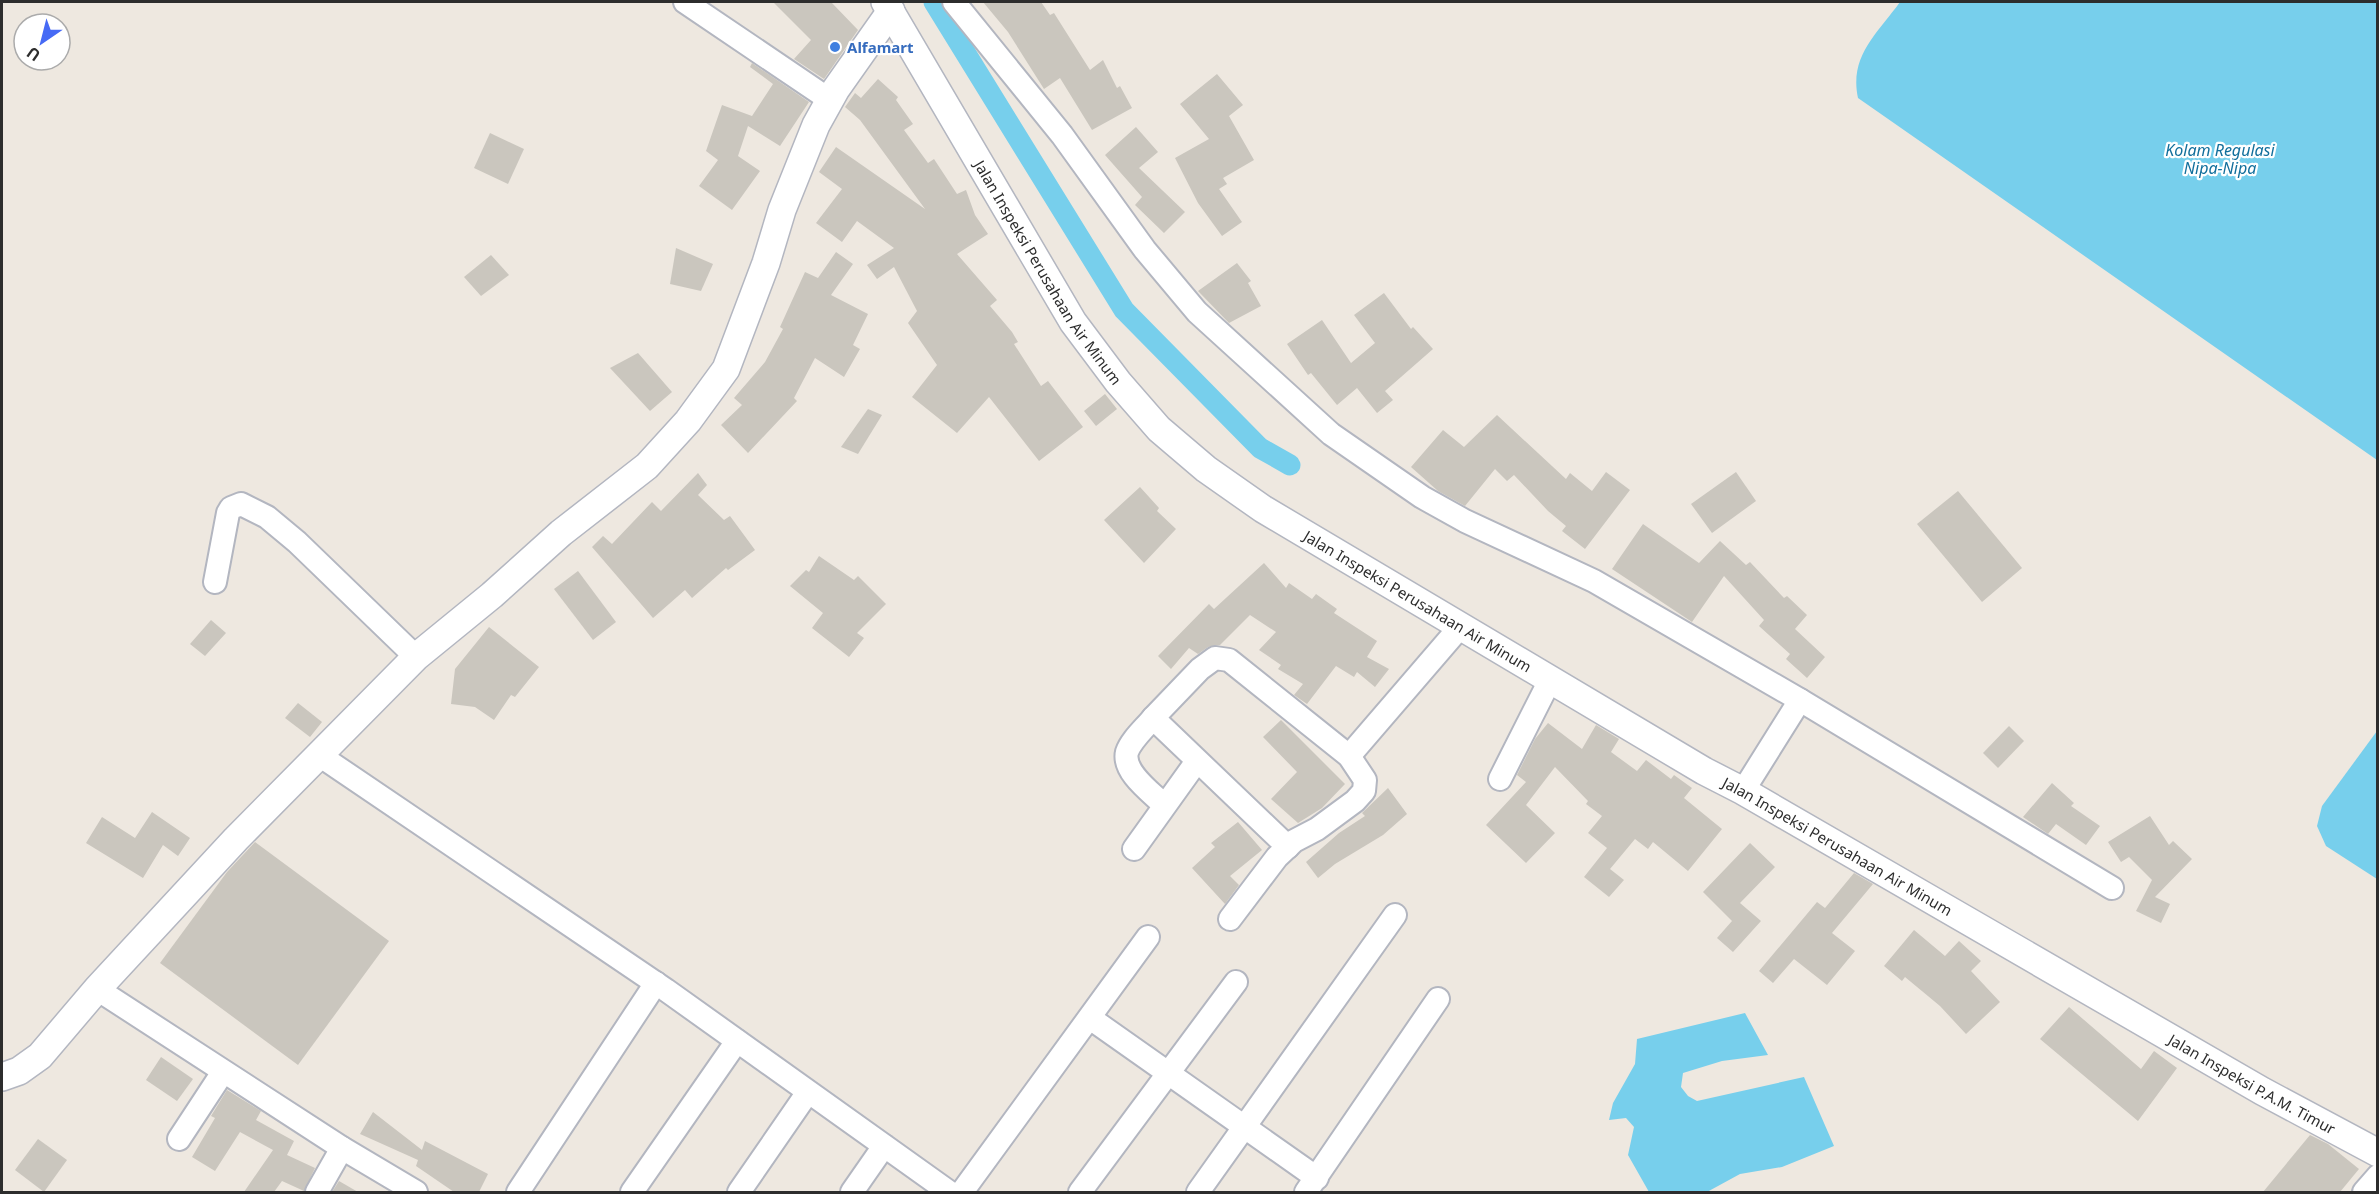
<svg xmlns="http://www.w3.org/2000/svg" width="2379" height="1194" font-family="'Noto Sans',sans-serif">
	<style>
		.water { fill: #77cfec }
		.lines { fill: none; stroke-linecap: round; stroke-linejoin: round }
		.canal { stroke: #77cfec; stroke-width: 21 }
		.building { fill: #cac6be }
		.minor-casing { stroke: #b3b6c0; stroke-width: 26 }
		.tertiary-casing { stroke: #b3b6c0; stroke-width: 30 }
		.minor { stroke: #fff; stroke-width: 22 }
		.tertiary { stroke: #fff; stroke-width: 27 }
		.shop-dot { fill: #3f7fe0; stroke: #fff; stroke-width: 2 }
		.labels { text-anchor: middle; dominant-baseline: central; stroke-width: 4.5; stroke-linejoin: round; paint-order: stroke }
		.shop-label { font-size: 15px; font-weight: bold; fill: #366cbe; stroke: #fff; text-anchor: start }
		.street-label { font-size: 15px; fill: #2d2d2d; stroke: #fff }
		.water-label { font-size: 16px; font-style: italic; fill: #126f9c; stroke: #fff }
	</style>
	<rect width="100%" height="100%" fill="#eee8e0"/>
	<g class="water">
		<path d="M1900,2H2377V460L1858,98C1849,56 1877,34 1900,2Z"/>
		<path d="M2377,731V879L2326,846L2317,826L2322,806Z"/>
		<path d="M1745,1013L1768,1055L1722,1061L1683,1073L1681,1087L1688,1096L1697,1101L1804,1077L1834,1146L1782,1167L1740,1174L1707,1192H1649L1628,1155L1634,1127L1626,1118L1609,1120L1613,1103L1635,1064L1637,1039Z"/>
	</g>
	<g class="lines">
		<path class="canal" d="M934,2L1124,310L1260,448L1290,465"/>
	</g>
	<g class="building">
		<path d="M773,2H831L858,30L824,79L794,59L811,40Z"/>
		<path d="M983,2H1041L1050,15L1054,13L1090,70L1103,60L1117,88L1120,86L1132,108L1092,130L1060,78L1044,89L1008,32Z"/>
		<path d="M752,63L809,102L780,146L748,126L738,156L760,171L732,210L699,186L718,160L706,151L722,105L752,116L773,84L750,67Z"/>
		<path d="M1217,74L1243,105L1229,116L1254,160L1223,178L1227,184L1219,189L1242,222L1222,236L1198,203L1175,158L1209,139L1180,104Z"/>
		<path d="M878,79L898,97L896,100L913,124L904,130L928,163L934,159L957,194L966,190L975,215L988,234L957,254L997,300L990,306L1012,332L1018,342L1014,344L1041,386L1048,381L1083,427L1039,461L989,397L957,433L912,397L937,365L908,323L917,311L894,267L877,279L867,265L894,248L857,221L842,242L816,223L842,189L819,172L836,147L925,209L860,120L845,107L855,93L861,98Z"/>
		<path d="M1136,127L1158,152L1139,168L1185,212L1164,233L1135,205L1142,197L1105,155Z"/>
		<path d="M490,133L524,149L508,184L474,168Z"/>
		<path d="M676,248L713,264L701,291L670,284Z"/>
		<path d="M836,252L853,264L831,295L868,314L853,345L860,349L844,377L815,358L794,398L797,401L748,453L721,425L742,405L734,398L765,362L783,329L780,327L805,272L818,278Z"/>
		<path d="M491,255L509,275L481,296L464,277Z"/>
		<path d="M1237,263L1251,281L1248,283L1261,306L1229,323L1198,291Z"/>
		<path d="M1384,293L1411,329L1413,327L1433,349L1385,391L1393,400L1377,413L1357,388L1337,405L1311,373L1308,375L1287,344L1322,320L1351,363L1375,343L1354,315Z"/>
		<path d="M638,353L672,392L650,411L610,368Z"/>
		<path d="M1105,394L1117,409L1096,426L1084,411Z"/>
		<path d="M868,409L882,415L858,454L841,447Z"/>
		<path d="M1497,415L1566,479L1570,473L1592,491L1606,472L1630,490L1585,549L1562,531L1566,526L1548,511L1514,475L1507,481L1495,469L1465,506L1438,491L1411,467L1443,430L1464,447Z"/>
		<path d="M1736,472L1756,501L1712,533L1691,504Z"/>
		<path d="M698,473L707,485L698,495L724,520L730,516L755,550L728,570L726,568L692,598L685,590L653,618L592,547L603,536L612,544L652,502L661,511Z"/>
		<path d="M1140,487L1159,508L1157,511L1176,529L1144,563L1104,520Z"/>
		<path d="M1958,491L2022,568L1982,602L1917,524Z"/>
		<path d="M1643,524L1699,563L1720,541L1746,565L1750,562L1784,598L1787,596L1807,615L1795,629L1825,657L1807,678L1786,659L1790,654L1759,626L1764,620L1724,576L1692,622L1612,569Z"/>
		<path d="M819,556L854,580L858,576L886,604L857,633L864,638L849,657L812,628L823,613L790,586L806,570L809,572Z"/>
		<path d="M1264,563L1286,588L1289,583L1312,599L1316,594L1337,609L1334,613L1377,641L1367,657L1389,669L1375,687L1357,672L1354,677L1336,666L1307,704L1294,695L1303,684L1278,669L1281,665L1259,650L1276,632L1250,615L1220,645L1208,647L1198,654L1189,648L1171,669L1158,656L1209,604L1214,609Z"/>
		<path d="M578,571L616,622L593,640L554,589Z"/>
		<path d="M211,620L226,633L205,656L190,644Z"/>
		<path d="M489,627L539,667L515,697L511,695L494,720L475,707L451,704L455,669Z"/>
		<path d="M298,703L322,722L310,737L285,718Z"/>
		<path d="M1281,720L1345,784L1322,808L1298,823L1271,799L1297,772L1263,737Z"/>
		<path d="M1548,723L1582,749L1596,725L1619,739L1611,752L1637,771L1646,760L1671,779L1674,775L1692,788L1684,798L1722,829L1688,871L1653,842L1648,849L1635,839L1610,869L1624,880L1609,897L1584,877L1607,848L1588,833L1602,816L1586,804L1588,801L1555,767L1526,805L1555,833L1526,863L1486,825L1526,782L1517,775L1535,739Z"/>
		<path d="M2009,726L2024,741L1998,768L1983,753Z"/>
		<path d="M2052,783L2074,803L2071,806L2100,826L2086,845L2056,824L2048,834L2023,817Z"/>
		<path d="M1388,788L1407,814L1383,835L1335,864L1318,878L1306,862L1339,833L1365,816L1362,813Z"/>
		<path d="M152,812L190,838L178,856L163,845L143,878L86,843L102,817L135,838Z"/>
		<path d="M2150,816L2169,845L2173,841L2192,859L2155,897L2170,904L2161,923L2136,911L2152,880L2129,857L2121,862L2108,842Z"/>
		<path d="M1238,822L1262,850L1230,876L1239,885L1225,904L1192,868L1215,847L1211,843Z"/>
		<path d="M255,842L389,941L298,1065L160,963L227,872Z"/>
		<path d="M1750,843L1775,867L1740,903L1761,921L1733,952L1717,938L1732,921L1703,892Z"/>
		<path d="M1854,873L1873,884L1832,933L1855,951L1827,985L1794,959L1773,983L1759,971L1817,902L1825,908Z"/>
		<path d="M1914,930L1945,956L1959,941L1981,961L1971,971L2000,1002L1966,1034L1940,1006L1905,977L1902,981L1884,966Z"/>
		<path d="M2069,1007L2141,1069L2154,1051L2177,1068L2138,1121L2040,1039Z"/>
		<path d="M161,1057L193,1079L177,1101L146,1080Z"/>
		<path d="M227,1090L261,1111L256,1120L294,1141L287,1155L315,1168L304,1191L282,1181L274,1192H244L273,1150L240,1132L215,1171L192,1157L215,1118L211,1116Z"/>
		<path d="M373,1112L422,1150L425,1141L488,1174L479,1192H454L416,1166L418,1160L360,1134Z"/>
		<path d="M2310,1135L2328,1144L2359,1169L2340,1192H2263Z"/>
		<path d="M38,1139L67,1160L44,1192L15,1170Z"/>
		<path d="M339,1181L358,1192H332Z"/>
	</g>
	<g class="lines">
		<g class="minor-casing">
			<g id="minor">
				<path d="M685,2L830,100"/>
				<path d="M954,2L1062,135L1145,250L1197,312L1331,434L1422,497L1465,521L1594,581L1800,700L2112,888"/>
				<path d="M215,582L228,513L231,508L241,504L267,517L297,542L416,657"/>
				<path d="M1153,718L1200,669L1215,658L1229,660L1349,756L1365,780L1364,791L1355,801L1317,829L1294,841L1277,857L1230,919"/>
				<path d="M319,755L666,990L949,1192"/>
				<path d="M1349,756L1460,627"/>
				<path d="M1500,779L1550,680"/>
				<path d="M1743,791L1800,700"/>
				<path d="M1164,805C1152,793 1122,772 1127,752C1131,740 1145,728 1153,718L1288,847"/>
				<path d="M1134,849L1197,761"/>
				<path d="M97,989L342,1148L416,1192"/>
				<path d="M1090,1018L1317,1178"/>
				<path d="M179,1139L223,1072"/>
				<path d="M317,1192L342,1148"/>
				<path d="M518,1192L656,983"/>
				<path d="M632,1192L737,1041"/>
				<path d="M739,1192L808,1092"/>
				<path d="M852,1192L884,1146"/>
				<path d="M962,1192L1148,937"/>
				<path d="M1080,1192L1236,982"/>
				<path d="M1198,1192L1395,915"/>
				<path d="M1306,1192L1438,999"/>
				<path d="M2364,1192L2378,1176"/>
			</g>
		</g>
		<g class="tertiary-casing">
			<g id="tertiary">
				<path id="s1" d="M885,2L1073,322L1118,382L1159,429L1206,469L1263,509L1704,771L1743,791L2262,1091L2378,1153"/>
				<path d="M2,1077L19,1071L40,1056L97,989L236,839L416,657L492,595L561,533L647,466L688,421L726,369L766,263L782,210L816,125L836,89L891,11"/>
			</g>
		</g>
		<use href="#minor" class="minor"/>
		<use href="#tertiary" class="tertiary"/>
	</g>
	<circle class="shop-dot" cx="835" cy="47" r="6"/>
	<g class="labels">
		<g class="shop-label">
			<text x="847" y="47">Alfamart</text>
		</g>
		<g class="street-label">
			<text stroke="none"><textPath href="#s1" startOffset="316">Jalan Inspeksi Perusahaan Air Minum</textPath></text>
			<text stroke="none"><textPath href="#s1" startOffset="820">Jalan Inspeksi Perusahaan Air Minum</textPath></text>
			<text stroke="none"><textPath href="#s1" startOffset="1306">Jalan Inspeksi Perusahaan Air Minum</textPath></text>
			<text stroke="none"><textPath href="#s1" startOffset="1784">Jalan Inspeksi P.A.M. Timur</textPath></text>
		</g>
		<g class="water-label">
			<text x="2220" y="150">Kolam Regulasi<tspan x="2220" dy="18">Nipa-Nipa</tspan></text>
		</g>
	</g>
	<rect width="2379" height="1194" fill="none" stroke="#2d2d2d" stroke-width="6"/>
	<g transform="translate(42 42) rotate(215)"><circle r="28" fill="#ffffff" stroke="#ababab" stroke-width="1.5"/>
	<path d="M0-4.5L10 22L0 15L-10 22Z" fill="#466af5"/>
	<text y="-9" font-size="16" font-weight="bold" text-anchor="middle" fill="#2d2d2d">U</text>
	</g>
</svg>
